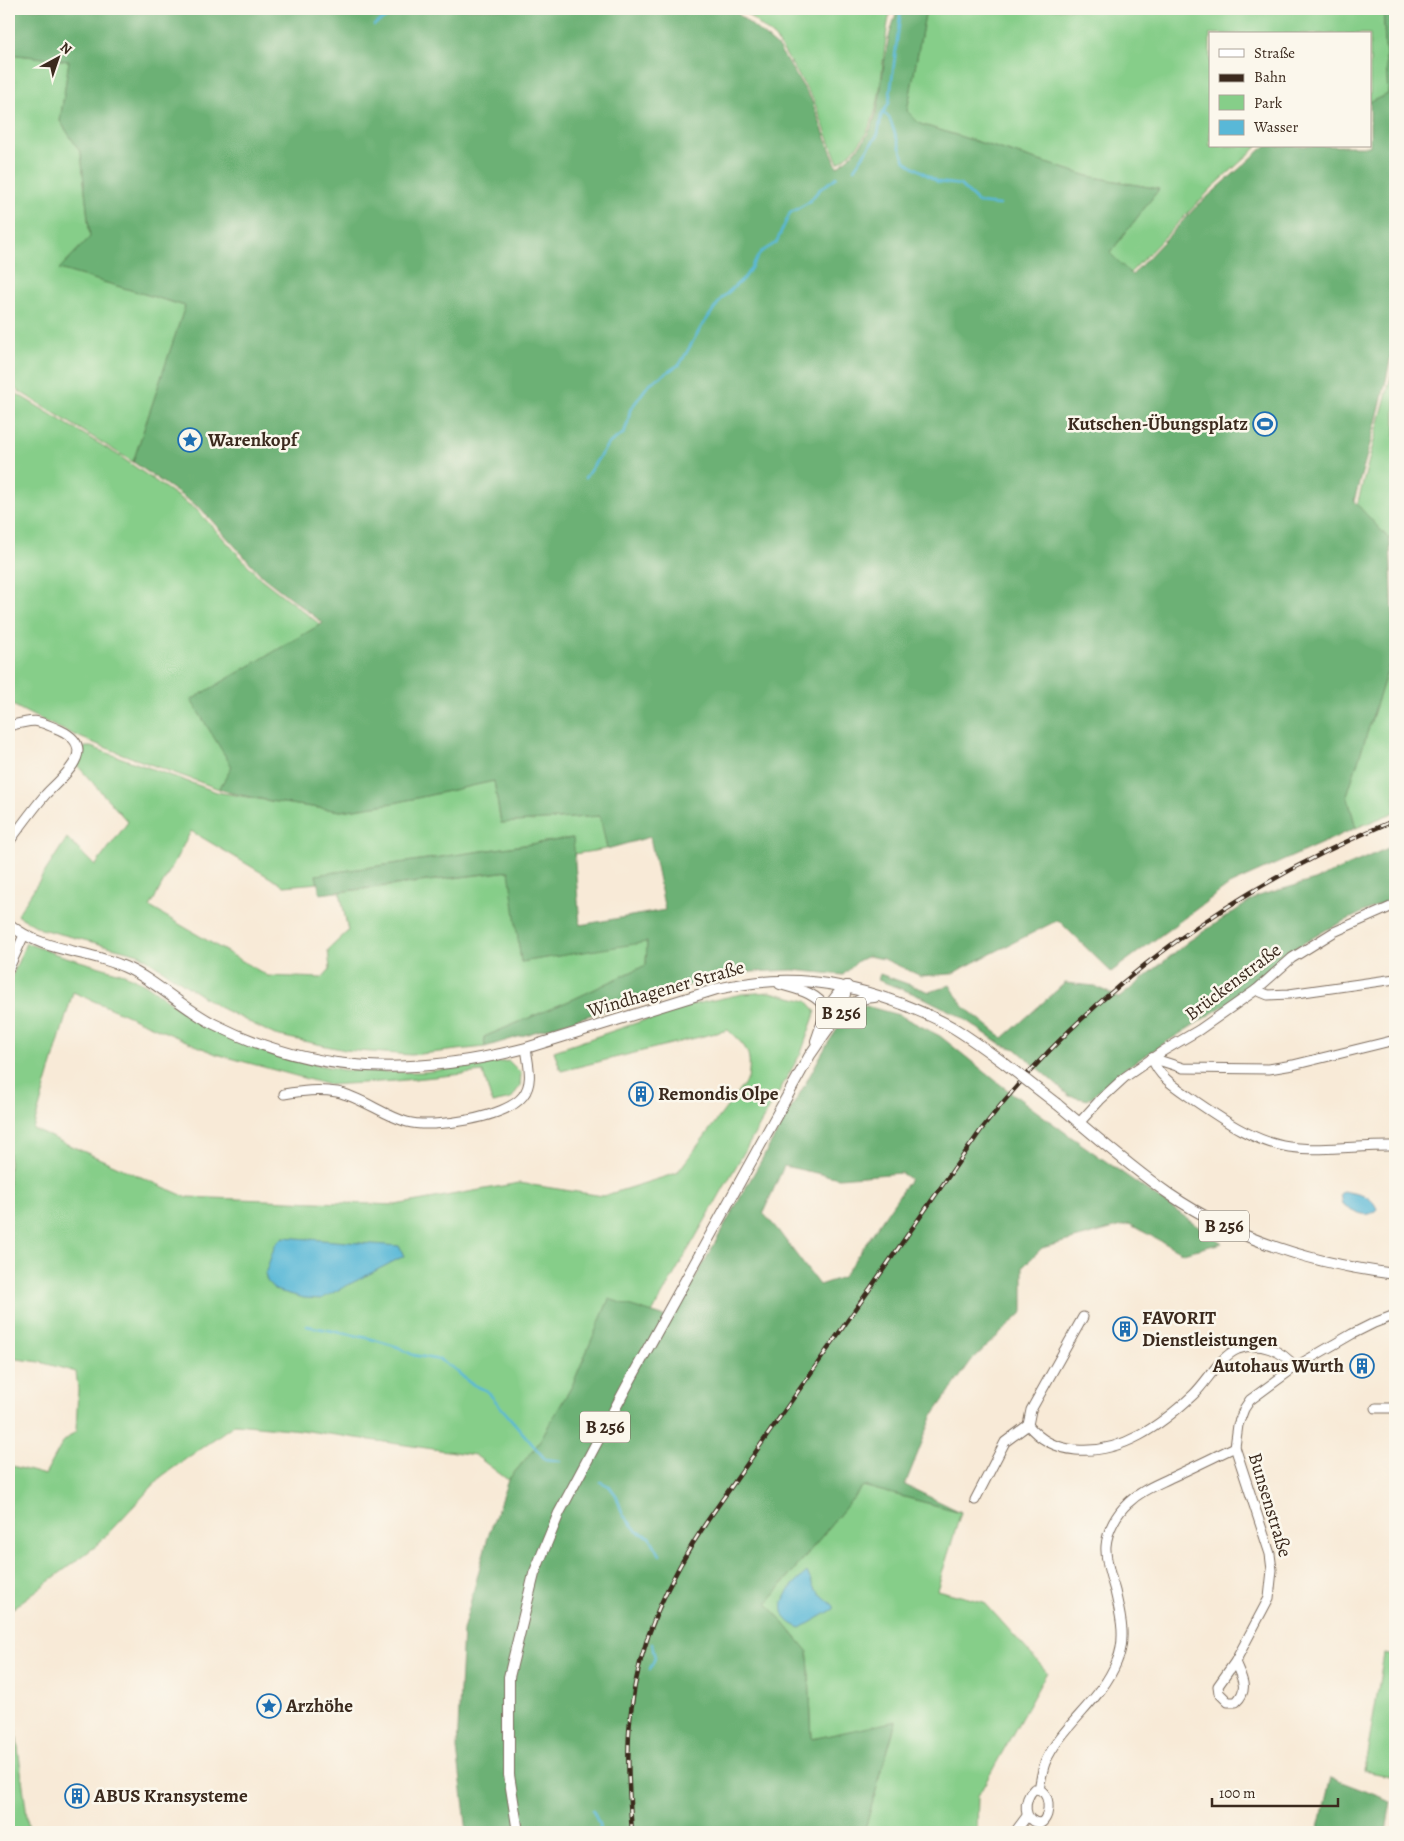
<svg xmlns="http://www.w3.org/2000/svg" width="1404" height="1841" font-family="Alegreya,serif">
	<style>
		.green { fill: #86ce89; stroke: #607c54 }
		.forest { fill: #6cb175; stroke: #546e4a; fill-rule: evenodd }
		.water { fill: #59b8d7; stroke: #4a717a }
		.lines { fill: none; stroke-linecap: round; stroke-linejoin: round }
		.stream { stroke: #59b8d7; stroke-width: 2.5 }
		.minor-casing { stroke: #7d6d5f; stroke-width: 11 }
		.major-casing { stroke: #7d6d5f; stroke-width: 12 }
		.minor { stroke: #fff; stroke-width: 9 }
		.major { stroke: #fff; stroke-width: 10 }
		.rail-casing { stroke: #3b2a1e; stroke-width: 4.5 }
		.rail { stroke: #fbf7ec; stroke-width: 2.5; stroke-dasharray: 8; stroke-linecap: butt }
		.major-bridge-casing { stroke: #7d6d5f; stroke-width: 12; stroke-linecap: butt }
		.major-bridge { stroke: #fff; stroke-width: 10 }
		.labels { text-anchor: middle; dominant-baseline: central; stroke-width: 5; stroke-linejoin: round; paint-order: stroke }
		.shield { fill: #fbf7ec; stroke: #75685c; stroke-width: 1 }
		.shield-label { font-size: 18px; font-weight: bold; fill: #3b2a1e }
		.poi-label { font-size: 19px; font-weight: bold; fill: #3b2a1e; stroke: #fbf7ec; text-anchor: start }
		.street-label { font-size: 19px; fill: #3b2a1e; stroke: #fbf7ec }
	</style>
	<rect width="100%" height="100%" fill="#fbf7ec"/>
	<filter id="ink" filterUnits="userSpaceOnUse"><feTurbulence type="fractalNoise" baseFrequency=".02" numOctaves="2"/><feDisplacementMap in="SourceGraphic" scale="10" xChannelSelector="R" yChannelSelector="G"/><feConvolveMatrix kernelMatrix="1 2 1 2 8 2 1 2 1" color-interpolation-filters="sRGB"/></filter>
	<filter id="wash" filterUnits="userSpaceOnUse"><feTurbulence type="fractalNoise" baseFrequency=".0096" numOctaves="4" result="noise"/><feDisplacementMap in="SourceGraphic" scale="20" xChannelSelector="R" yChannelSelector="G"/><feGaussianBlur stdDeviation="1.12" result="paint"/><feColorMatrix in="noise" values="0 0 0 0 0 0 0 0 0 0 0 0 0 0 0 0 0 1.4 0 .05"/><feComposite in="paint" operator="in"/></filter>
	<g filter="url(#wash)">
		<rect width="100%" height="100%" fill="#f8ead7"/>
		<g class="green">
			<path d="M741,9H892C888,18 887,29 886,39C879,87 883,133 838,163L813,99L776,39Z"/>
			<path d="M926,9H1383L1388,94L1370,102V34H1210V146H1258L1213,187L1130,273L1110,253L1159,189L1088,176L920,124L907,111Z"/>
			<path d="M9,54L69,61L60,121L81,153L90,237L60,269L185,306L133,462L9,385Z"/>
			<path d="M1395,362V532L1390,540L1357,505Z"/>
			<path d="M9,389L118,455L197,510L260,578L321,625L191,700L233,767L219,789C148,763 75,740 9,703Z"/>
			<path d="M1394,634H1395V812L1356,828L1347,795L1394,650Z"/>
			<path d="M85,747H91L217,792L276,802L341,811L394,803L494,781L501,823L601,816L607,849L574,854L572,838L316,875L318,883L284,886L191,831L150,907L268,976L322,978L330,969L328,950L348,931L340,892L510,871L521,962L647,941L646,965L576,998L484,1037L485,1047L411,1055L345,1050L275,1035L217,1006L139,954L41,929L17,915L67,838L95,866L128,822L76,764Z"/>
			<path d="M26,943L56,954L124,974L145,984L198,1021L275,1056L343,1070L386,1072H424L509,1061L521,1073L520,1086L511,1099L492,1103L483,1072L395,1081L329,1085L216,1054L73,992L33,1129L186,1197L395,1205L519,1183L603,1196L677,1173L748,1079C752,1051 747,1048 728,1030L561,1071L554,1051L686,1006L742,994L770,992L807,1001L816,1011L801,1053L652,1313L609,1300L572,1386L536,1447L508,1480L475,1455L301,1430L235,1424L162,1476L96,1546L9,1611V1465L45,1475L63,1442L76,1431L78,1389L76,1372L40,1362L9,1358V991L10,981Z"/>
			<path d="M863,1486L961,1512L937,1590L984,1602L1047,1672L978,1796L977,1832H864L896,1722L812,1739L808,1653L767,1603Z"/>
			<path d="M1384,1654L1395,1656V1777L1364,1771Z"/>
			<path d="M9,1678L29,1832H9Z"/>
		</g>
		<g class="forest">
			<path d="M9,9H732L778,47L811,99L837,167C887,130 876,96 888,42C890,31 894,20 898,9H926L907,111L920,124L1088,176L1159,189L1110,253L1132,275L1196,207L1265,146H1370V102L1388,94L1383,9H1395V237C1384,272 1397,311 1392,348C1384,400 1368,450 1354,501L1390,540L1394,650L1347,795L1356,828L1229,885L1111,972L1058,920L951,974L921,976L884,959L868,956L858,961L843,975L793,970L730,973L485,1047L484,1037L576,998L646,965L647,942L521,962L509,871L320,894L316,875L573,838L580,925L665,910L650,837L607,849L600,816L501,823L494,781L394,803L341,811L276,802L231,793L219,789L232,767L191,700L323,623L263,577L201,509L133,462L185,306L59,269L90,237L81,153L60,121L69,61L9,54Z"/>
			<path d="M1395,845V897L1326,930L1292,950L1255,986L1124,1069L1088,1100L1069,1096L1016,1049L1002,1045L958,1015L922,997L878,980L880,974L930,992L950,985L963,1006L1003,1038L1065,983L1095,986L1119,998L1189,941L1258,896L1315,880Z"/>
			<path d="M862,1005L899,1015L940,1036L1001,1085L1070,1136L1222,1243L1183,1253L1129,1224L1042,1248L1023,1267V1312L971,1361L933,1415L905,1485L961,1512L863,1486L767,1603L808,1652L812,1739L896,1721L864,1832H467L457,1749L463,1630L488,1537L508,1480L536,1447L572,1386L609,1299L672,1319C716,1242 758,1164 803,1088C816,1065 839,1016 862,1005ZM784,1166L839,1178L901,1173L910,1179L843,1277L819,1285L777,1229L763,1213Z"/>
			<path d="M1331,1778L1391,1801L1386,1832H1318Z"/>
		</g>
		<g class="water">
			<path d="M1344,1191C1359,1195 1371,1194 1377,1209C1367,1221 1352,1210 1342,1204L1340,1194Z"/>
			<path d="M283,1237L399,1246L404,1256L321,1299L304,1298L275,1290L267,1281L265,1274L275,1245Z"/>
			<path d="M807,1572L814,1588L834,1606V1609L801,1628C782,1622 777,1606 789,1590C794,1583 801,1578 807,1572Z"/>
		</g>
		<g class="lines">
			<g class="stream">
				<path d="M395,10L402,9"/>
				<path d="M374,25L386,18"/>
				<path d="M883,113L889,117L905,161L938,182L960,185L979,203L999,205"/>
				<path d="M854,169L878,134L881,116L889,103L901,9"/>
				<path d="M585,478L608,444L624,433L628,422L630,410L649,384L680,364L700,329L722,298L745,277L761,252L776,243L790,213L809,202L819,190L837,177"/>
				<path d="M307,1326L368,1338L398,1347L413,1355L440,1360L453,1368L470,1383L487,1391L545,1459L560,1461"/>
				<path d="M601,1482L609,1486L616,1495L623,1515L638,1532L650,1537L660,1555"/>
				<path d="M650,1669L655,1658L652,1644"/>
				<path d="M593,1811L599,1824L600,1832"/>
			</g>
		</g>
	</g>
	<g filter="url(#ink)">
		<g class="lines">
			<g class="minor-casing">
				<g id="minor">
					<path d="M9,726C35,719 35,719 60,730C100,749 63,776 46,794C33,809 21,826 9,842"/>
					<path d="M9,968L24,935"/>
					<path d="M1256,990L1268,995L1289,994L1395,979"/>
					<path d="M1152,1058C1159,1078 1177,1088 1194,1100C1222,1119 1254,1142 1289,1147C1324,1152 1360,1145 1395,1146"/>
					<path d="M1152,1058L1183,1068L1269,1069L1293,1065L1395,1040"/>
					<path d="M284,1094C302,1091 318,1089 337,1092C361,1097 383,1115 407,1122C433,1129 506,1118 523,1096C534,1082 528,1064 526,1048"/>
					<path d="M1079,1123L1100,1100L1125,1077L1163,1051L1199,1030L1256,990L1292,958L1334,932L1395,905"/>
					<path d="M1083,1317L1031,1410L1028,1425C1041,1441 1056,1448 1076,1450C1122,1454 1161,1425 1193,1395C1208,1381 1219,1357 1238,1349C1259,1341 1282,1350 1295,1367"/>
					<path d="M1376,1408H1395"/>
					<path d="M975,1500L1005,1442L1028,1425"/>
					<path d="M1235,1662C1241,1677 1250,1689 1236,1702H1228L1219,1693L1218,1686L1235,1662L1269,1598L1272,1570L1270,1554L1235,1447L1238,1425L1244,1409L1250,1400L1295,1367L1352,1334L1374,1323L1395,1315"/>
					<path d="M1034,1789C1051,1788 1052,1816 1041,1823C1022,1823 1023,1799 1034,1789Z"/>
					<path d="M1039,1789C1041,1780 1042,1771 1045,1763C1062,1724 1101,1702 1117,1661C1127,1638 1120,1614 1115,1591C1111,1577 1105,1560 1106,1546C1107,1531 1117,1513 1128,1503C1140,1491 1156,1485 1170,1478C1192,1468 1214,1457 1235,1447"/>
					<path d="M1015,1832L1027,1816"/>
				</g>
			</g>
			<g class="major-casing">
				<g id="major">
					<path d="M9,924C44,953 86,949 125,967C157,981 182,1008 214,1024C316,1076 417,1076 526,1048L717,989C784,974 838,980 902,1004C921,1012 940,1019 957,1030C973,1040 989,1052 1004,1063"/>
					<path d="M780,984C801,990 814,992 828,1010"/>
					<path d="M840,1014L847,986"/>
					<path d="M816,1041C823,1021 829,998 847,986"/>
					<path d="M1057,1104C1094,1135 1130,1167 1169,1194C1236,1240 1315,1264 1395,1274"/>
					<path d="M518,1832L509,1775V1677L534,1574L559,1513L627,1386L810,1055C826,1033 844,997 875,997"/>
				</g>
			</g>
			<use href="#minor" class="minor"/>
			<use href="#major" class="major"/>
			<g class="rail-casing">
				<path id="rail" d="M632,1832C629,1792 626,1751 631,1711C639,1640 669,1578 708,1520L981,1130C1089,989 1233,888 1395,820"/>
			</g>
			<use href="#rail" class="rail"/>
			<g class="major-bridge-casing">
				<path id="major-bridge" d="M1004,1063L1057,1104"/>
			</g>
			<use href="#major-bridge" class="major-bridge"/>
		</g>
	</g>
	<defs>
		<g id="stadium-ring" transform="scale(1.25)"><circle r="9.5" fill="#fbf7ec" stroke="#1f6fb2" stroke-width="1.5"/><path d="M0-5a6.5 5 0 1 0 0 10a6.5 5 0 1 0 0-10ZM-3.5-1.8h7v3.6h-7Z" fill="#1f6fb2"/></g>
		<g id="sight-ring" transform="scale(1.25)"><circle r="9.5" fill="#fbf7ec" stroke="#1f6fb2" stroke-width="1.5"/><path d="M0-6L1.8-2.2L6-1.7L2.9 1.2L3.7 5.4L0 3.3L-3.7 5.4L-2.9 1.2L-6-1.7L-1.8-2.2Z" fill="#1f6fb2"/></g>
		<g id="building-ring" transform="scale(1.25)"><circle r="9.5" fill="#fbf7ec" stroke="#1f6fb2" stroke-width="1.5"/><path d="M-4-6H4V6H1V3H-1V6H-4ZM-2.5-4.3h1.7v1.8h-1.7ZM.8-4.3h1.7v1.8H.8ZM-2.5-1h1.7V.8h-1.7ZM.8-1h1.7V.8H.8Z" fill="#1f6fb2"/></g>
	</defs>
	<g fill-rule="evenodd">
		<use href="#stadium-ring" x="1265" y="424"/>
		<use href="#sight-ring" x="190" y="440"/>
		<use href="#building-ring" x="641" y="1094"/>
		<use href="#building-ring" x="1125" y="1329"/>
		<use href="#building-ring" x="1362" y="1366"/>
		<use href="#sight-ring" x="269" y="1706"/>
		<use href="#building-ring" x="77" y="1796"/>
	</g>
	<g class="labels">
		<g class="shield">
			<rect x="816" y="997.5" width="50" height="31" rx="4"/>
			<rect x="1199" y="1210.5" width="50" height="31" rx="4"/>
			<rect x="580" y="1411.5" width="50" height="31" rx="4"/>
		</g>
		<g class="shield-label">
			<text x="841" y="1013">B 256</text>
			<text x="1224" y="1226">B 256</text>
			<text x="605" y="1427">B 256</text>
		</g>
		<g class="poi-label">
			<text x="1248" y="424" text-anchor="end">Kutschen-Übungsplatz</text>
			<text x="208" y="440">Warenkopf</text>
			<text x="658" y="1094">Remondis Olpe</text>
			<text x="1142" y="1318">FAVORIT<tspan x="1142" dy="22">Dienstleistungen</tspan></text>
			<text x="1344" y="1366" text-anchor="end">Autohaus Wurth</text>
			<text x="286" y="1706">Arzhöhe</text>
			<text x="94" y="1796">ABUS Kransysteme</text>
		</g>
		<g class="street-label">
			<text transform="translate(1233 982) rotate(-37)">Brückenstraße</text>
			<text transform="translate(666 989) rotate(-16)">Windhagener Straße</text>
			<text transform="translate(1270 1505) rotate(73)">Bunsenstraße</text>
		</g>
	</g>
	<rect width="1404" height="1841" fill="none" stroke="#fbf7ec" stroke-width="30"/>
	<rect x="1209" y="32" width="162" height="115" fill="#fbf7ec" stroke="#aea59a"/>
	<rect x="1219" y="49" width="25" height="8" fill="#ffffff" stroke="#aea59a"/>
	<text x="1254" y="58" font-size="15" fill="#3b2a1e">Straße</text>
	<rect x="1219" y="74" width="25" height="8" fill="#3b2a1e" stroke="#aea59a"/>
	<text x="1254" y="82" font-size="15" fill="#3b2a1e">Bahn</text>
	<rect x="1219" y="95" width="25" height="15" fill="#86ce89" stroke="#aea59a"/>
	<text x="1254" y="108" font-size="15" fill="#3b2a1e">Park</text>
	<rect x="1219" y="120" width="25" height="15" fill="#59b8d7" stroke="#aea59a"/>
	<text x="1254" y="132" font-size="15" fill="#3b2a1e">Wasser</text>
	<g transform="translate(58 58) rotate(40)" stroke="#fbf7ec" stroke-width="4" paint-order="stroke">
	<path d="M0-4L9 19L0 12L-9 19Z" fill="#3b2a1e"/>
	<text y="-8" font-size="14" font-weight="bold" text-anchor="middle" fill="#3b2a1e">N</text>
	</g>
	<path d="M1212 1798v8h126v-8" fill="none" stroke="#3b2a1e" stroke-width="2.5"/>
	<text x="1219" y="1798" font-size="15" fill="#3b2a1e" stroke="#fbf7ec" stroke-width="4" paint-order="stroke">100 m</text>
</svg>
